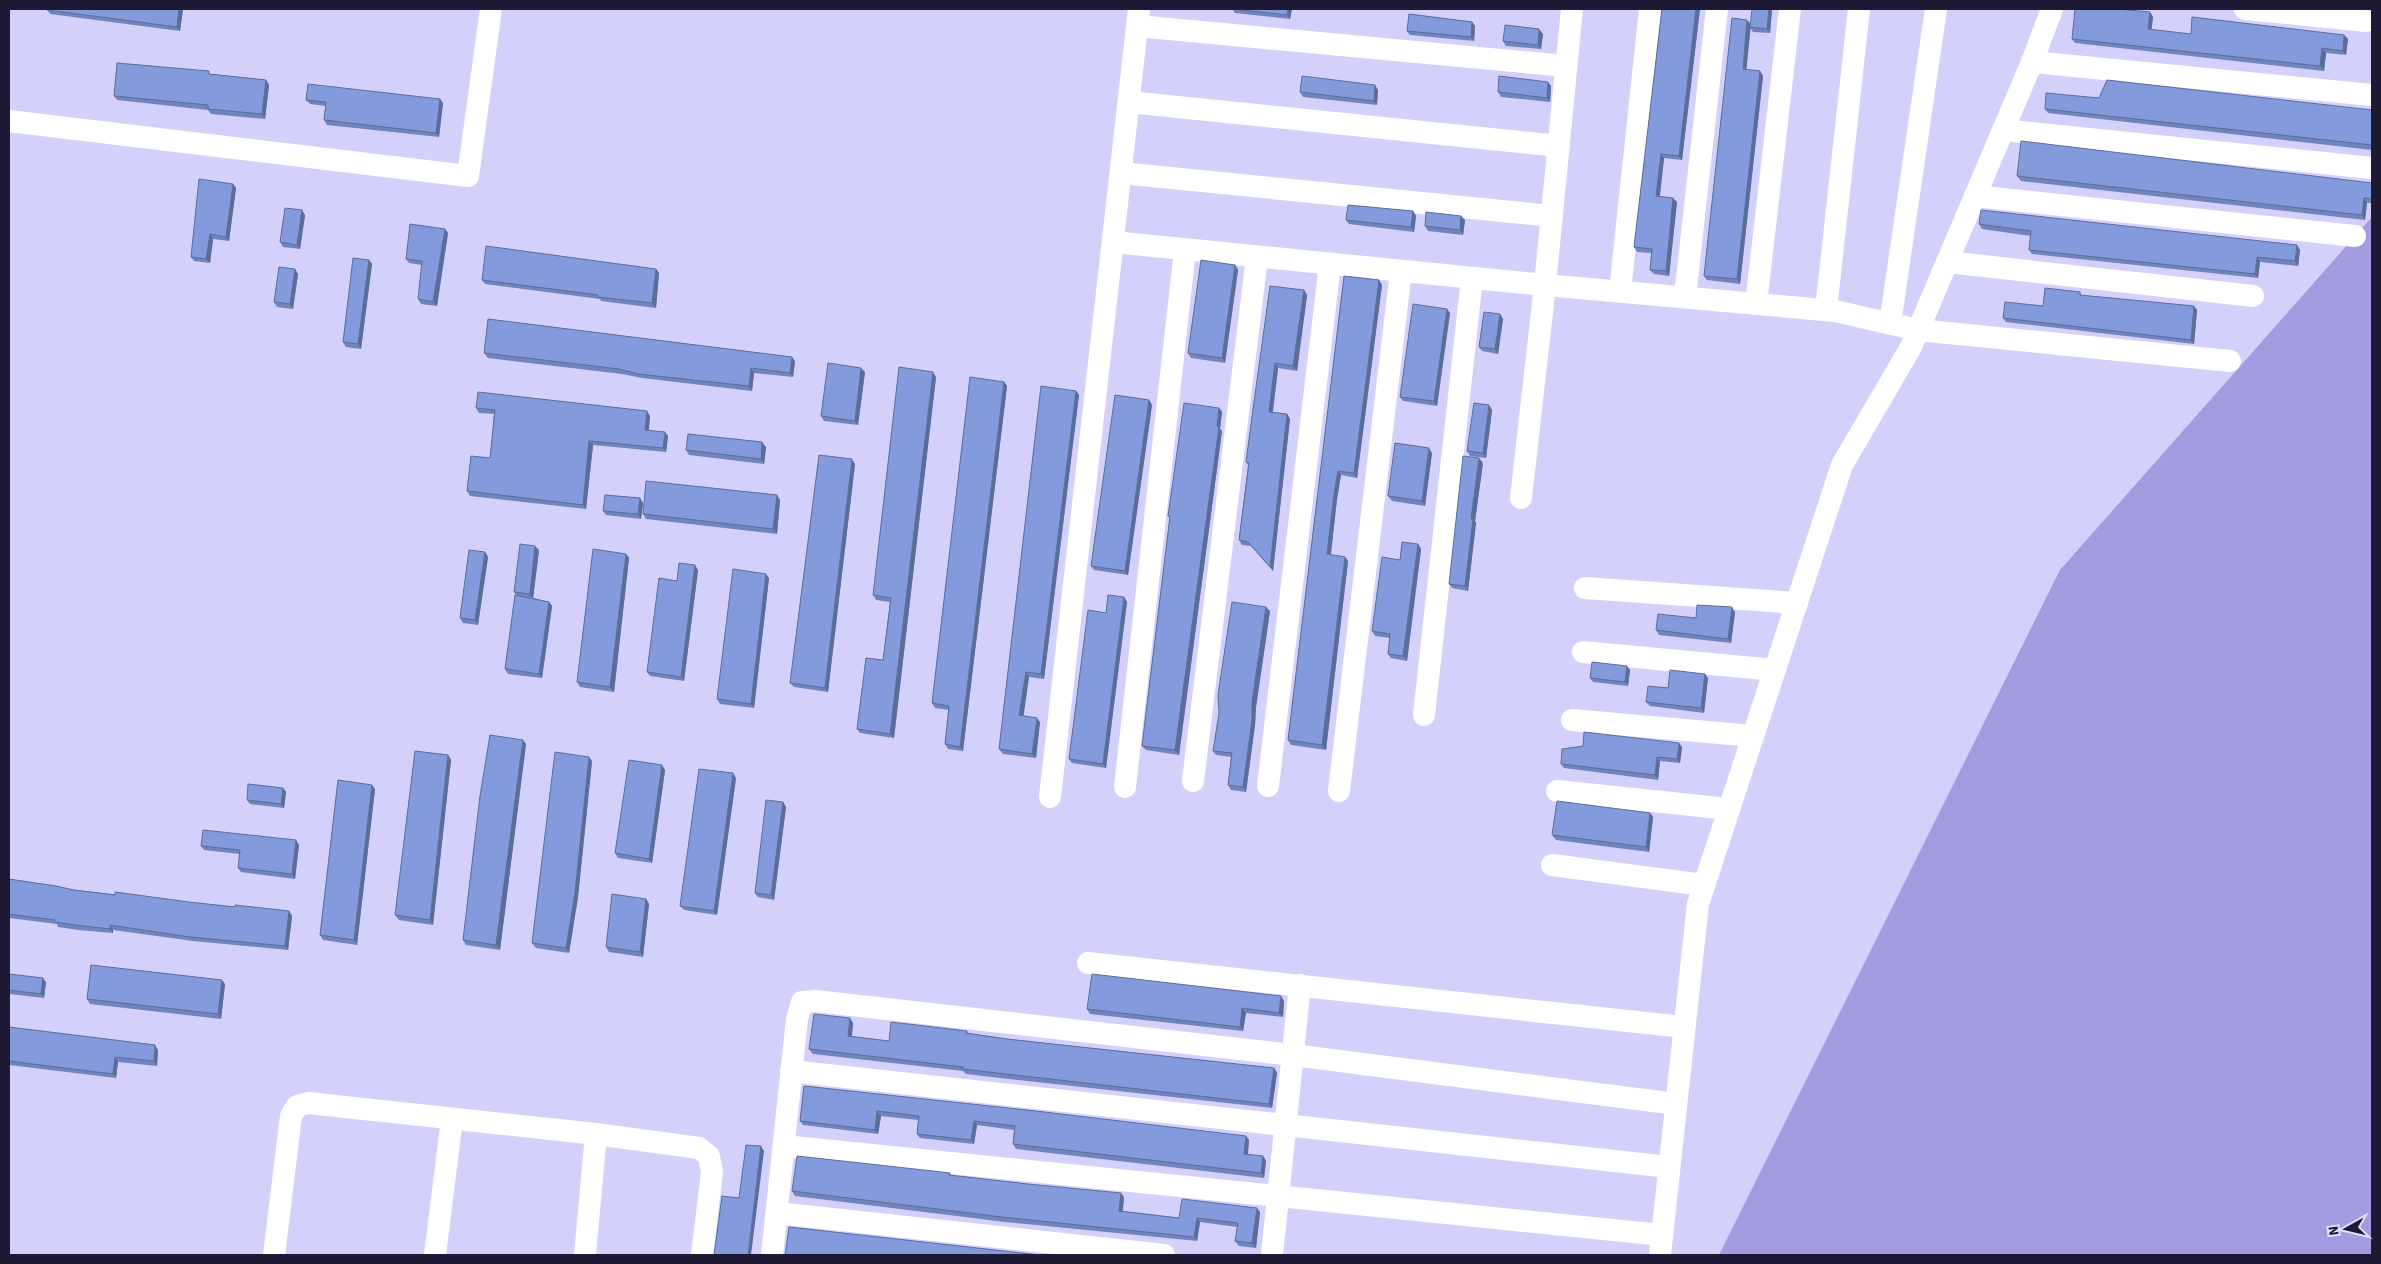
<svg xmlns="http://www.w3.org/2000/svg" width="2381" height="1264" font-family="'Source Sans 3',sans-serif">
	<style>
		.green { fill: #a39be0 }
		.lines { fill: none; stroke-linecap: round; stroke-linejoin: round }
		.street { stroke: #fff; stroke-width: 22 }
		.wall { fill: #7184bd }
		.shaded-wall { fill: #5c6c9a }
		.building { fill: #839adc; stroke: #5c6c9a }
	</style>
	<rect width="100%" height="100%" fill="#d4d0fc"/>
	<path class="green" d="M2372,217V1255H1719L2060,570Z"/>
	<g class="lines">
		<g class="street">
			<path d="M2245,9L2366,21"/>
			<path d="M1137,26L1566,66"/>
			<path d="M2032,62L2372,95"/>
			<path d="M1129,102L1559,146"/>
			<path d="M9,121L468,176L491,9"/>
			<path d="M2003,130L2372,168"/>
			<path d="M1121,173L1552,216"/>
			<path d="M1975,196L2355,236"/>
			<path d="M1113,242L1545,285L1572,9"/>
			<path d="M1947,262L2253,296"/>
			<path d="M1620,291L1650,9"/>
			<path d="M1685,297L1717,9"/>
			<path d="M1756,304L1790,9"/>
			<path d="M1826,310L1859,9"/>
			<path d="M1890,324L1936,9"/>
			<path d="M1521,498L1545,285L1835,311L1918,330L2230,361"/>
			<path d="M1585,588L1797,603"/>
			<path d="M1583,652L1775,670"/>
			<path d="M1424,715L1472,278"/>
			<path d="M1572,720L1753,736"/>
			<path d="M1193,781L1257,257"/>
			<path d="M1268,786L1330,264"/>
			<path d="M1125,787L1185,250"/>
			<path d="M1339,791L1401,271"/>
			<path d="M1557,791L1729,809"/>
			<path d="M1050,797L1139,9"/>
			<path d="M1552,865L1704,885"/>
			<path d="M1088,963L1684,1027"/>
			<path d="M791,1071L1669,1167"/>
			<path d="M784,1146L1662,1235"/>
			<path d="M777,1213L1164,1255"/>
			<path d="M274,1255L291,1116L297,1106L308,1103L596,1134L699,1148L709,1156L712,1172L702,1255"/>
			<path d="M435,1255L452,1119"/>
			<path d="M585,1255L596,1134"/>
			<path d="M772,1255L797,1019L802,1002L816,1001L1293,1055L1676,1104"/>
			<path d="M1272,1255L1300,985"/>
			<path d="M1660,1255L1698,904L1842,465L1911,347L2032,62L2052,9"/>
		</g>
	</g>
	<g class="wall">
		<path d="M183,9L180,31L50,14L47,10Z"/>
		<path d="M1232,9H1292L1290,19L1235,13Z"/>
		<path d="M1662,9H1700L1682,160L1664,158L1660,196L1677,202L1669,276L1654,274L1650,270L1652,253L1637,252L1634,247Z"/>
		<path d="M1772,9L1770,33L1753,32L1750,27L1746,70L1760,71L1763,76L1740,284L1707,280L1704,276L1751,24Z"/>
		<path d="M2150,12L2153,17L2151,30L2191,34L2344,35L2348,39L2346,55L2326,53L2324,71L2075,43L2072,39Z"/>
		<path d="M1472,22L1475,26L1474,41L1410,35L1407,31Z"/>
		<path d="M1543,34L1541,49L1506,46L1503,41Z"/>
		<path d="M211,74L266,80L269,85L265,119L211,114L208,110L117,100L114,96Z"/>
		<path d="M1551,86L1550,102L1501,97L1498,92Z"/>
		<path d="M1378,90L1377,105L1303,97L1300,92Z"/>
		<path d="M2099,98L2372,110V150L2048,113L2045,109Z"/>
		<path d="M440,99L443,103L439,137L327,125L324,120L326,106L310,104L306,100Z"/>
		<path d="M2017,176L2372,183V203H2367L2365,220L2021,181Z"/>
		<path d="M233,184L236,188L229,241L213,239L210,263L194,261L191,257Z"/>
		<path d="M1413,211L1416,216L1414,232L1349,224L1346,220Z"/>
		<path d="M305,215L300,249L283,247L280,242Z"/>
		<path d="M1465,220L1463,235L1428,231L1425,226Z"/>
		<path d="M1979,224L2297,245L2300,250L2298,266L2260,262L2258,278L2032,254L2029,250L2031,236L1982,229Z"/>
		<path d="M448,233L437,306L421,304L418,299L422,265L409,263L406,259Z"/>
		<path d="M369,260L372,264L361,349L346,347L343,342Z"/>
		<path d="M1235,265L1238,270L1225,363L1191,358L1188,353Z"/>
		<path d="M295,269L298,274L293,309L277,307L274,302Z"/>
		<path d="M656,269L659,273L656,308L601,301L600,299L485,284L482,280Z"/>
		<path d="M1344,276L1379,280L1382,285L1357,478L1341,475L1337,499L1331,555L1345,557L1348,561L1326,750L1291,745L1288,740Z"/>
		<path d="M1304,290L1307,295L1297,371L1278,368L1273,412L1287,414L1290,419L1273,571L1251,546L1242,545L1239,540L1248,465L1246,462L1251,424Z"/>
		<path d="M2080,292L2081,295L2197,310L2194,344L2006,322L2003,318L2043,306Z"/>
		<path d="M1450,313L1437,406L1403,401L1400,397Z"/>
		<path d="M1500,314L1503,319L1498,354L1482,351L1479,347Z"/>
		<path d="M484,353L795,361L793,377L754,373L752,391L642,378L622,374L488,358Z"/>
		<path d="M865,372L858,425L824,421L821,416Z"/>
		<path d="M936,377L894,738L860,733L857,729L883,660L890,602L876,600L873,595Z"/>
		<path d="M1004,382L1007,386L963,751L948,749L945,744L949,710L935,708L932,703Z"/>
		<path d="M1076,391L1079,395L1044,679L1029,677L1023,716L1040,722L1036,758L1003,754L999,749Z"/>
		<path d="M1149,400L1152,405L1128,575L1094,570L1091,566Z"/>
		<path d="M1489,405L1492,410L1486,458L1470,456L1467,451Z"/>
		<path d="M476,408L650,416L649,430L668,436L666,452L593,445L586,509L470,496L467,491L490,458L494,414L479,413Z"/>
		<path d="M1219,408L1222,412L1220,429L1222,431L1179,755L1146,750L1142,746L1170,518L1168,516Z"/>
		<path d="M766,447L764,464L689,455L686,450Z"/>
		<path d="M1432,453L1425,506L1392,501L1388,496Z"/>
		<path d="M1483,463L1475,521L1476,523L1468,591L1452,588L1449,584Z"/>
		<path d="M855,464L828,692L794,687L790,683Z"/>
		<path d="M780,500L777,534L646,519L643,514Z"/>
		<path d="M643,503L641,519L606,515L603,511Z"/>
		<path d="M1418,544L1421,549L1407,661L1391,658L1388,654L1390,638L1375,636L1372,631L1400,560Z"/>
		<path d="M539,550L533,598L549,602L552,606L542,678L508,674L505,669L516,595L514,592Z"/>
		<path d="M485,552L488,557L478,625L463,623L460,618Z"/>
		<path d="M626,554L629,558L614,692L580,687L577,682Z"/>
		<path d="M698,570L684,681L650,676L647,672L677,581Z"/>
		<path d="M769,578L754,708L720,704L717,699Z"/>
		<path d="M1124,597L1127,602L1106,768L1072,763L1069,759L1106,613Z"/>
		<path d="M1270,611L1256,707L1255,725L1246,792L1231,790L1228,785L1231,757L1216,755L1213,751Z"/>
		<path d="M1735,612L1731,643L1659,635L1656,630L1696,618Z"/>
		<path d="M1630,670L1628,686L1593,682L1590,678Z"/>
		<path d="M1705,674L1708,678L1704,713L1650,706L1646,702L1668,688Z"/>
		<path d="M526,744L500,950L466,945L463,940Z"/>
		<path d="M1682,747L1680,763L1660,761L1658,780L1564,768L1561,764Z"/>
		<path d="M448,755L451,760L433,925L399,920L395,915Z"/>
		<path d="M592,761L578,897L569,953L536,948L532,943Z"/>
		<path d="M662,765L665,770L652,863L618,858L615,853Z"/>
		<path d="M736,778L717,915L684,910L680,906Z"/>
		<path d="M283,788L286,792L284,808L250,804L247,800Z"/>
		<path d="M375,789L357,945L323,940L320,935Z"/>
		<path d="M783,802L786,807L774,900L758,897L755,893Z"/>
		<path d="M1650,813L1653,817L1649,852L1556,840L1552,835Z"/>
		<path d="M299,845L295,879L241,872L238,868L240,854L204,850L201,846Z"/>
		<path d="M9,879L74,890L235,907L289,911L292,916L288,950L193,941L113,930V933L78,930L58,927L57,924L9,918Z"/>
		<path d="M646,899L649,904L643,957L609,952L606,947Z"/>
		<path d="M9,957L10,960L9,974L46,982L44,998L9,994Z"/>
		<path d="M225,984L221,1019L90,1004L87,999Z"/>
		<path d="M1284,1001L1283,1017L1246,1013L1243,1031L1090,1014L1087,1009Z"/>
		<path d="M850,1018L853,1023L852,1037L889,1041L967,1031L968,1033L1007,1039L1274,1068L1277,1073L1272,1108L983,1076L966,1074L963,1071L813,1054L809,1049Z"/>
		<path d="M9,1027L158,1050L157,1066L118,1062L116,1078L9,1065Z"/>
		<path d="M804,1086L1246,1136L1249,1140L1248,1155L1263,1156L1266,1161L1264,1178L1016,1149L1013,1144L1014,1130L977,1125L974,1144L920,1138L917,1134L918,1120L881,1116L878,1134L803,1125L800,1121Z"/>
		<path d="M950,1173L951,1175L1124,1197L1123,1211L1179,1218L1260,1212L1256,1248L1239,1246L1235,1241L1237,1227L1200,1222L1197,1241L1005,1222L795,1196L792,1191Z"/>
	</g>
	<g class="shaded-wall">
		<path d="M179,9H183L180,31L177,27Z"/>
		<path d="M1288,9H1292L1290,19L1287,15Z"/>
		<path d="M1696,9H1700L1682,160L1679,156Z"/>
		<path d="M1769,9H1772L1770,33L1767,29Z"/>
		<path d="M2150,12L2153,17L2151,34L2148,29Z"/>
		<path d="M1747,20L1751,24L1746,74L1743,69Z"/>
		<path d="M1472,22L1475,26L1474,41L1471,37Z"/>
		<path d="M1539,29L1543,34L1541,49L1538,45Z"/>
		<path d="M2344,35L2348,39L2346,55L2343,51Z"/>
		<path d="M2322,48L2326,53L2324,71L2320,66Z"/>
		<path d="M1760,71L1763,76L1740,284L1737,279Z"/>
		<path d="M266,80L269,85L265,119L262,114Z"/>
		<path d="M1548,82L1551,86L1550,102L1547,98Z"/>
		<path d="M1375,85L1378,90L1377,105L1374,101Z"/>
		<path d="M440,99L443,103L439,137L436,133Z"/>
		<path d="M1661,154L1664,158L1659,201L1656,196Z"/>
		<path d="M233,184L236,188L229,241L226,237Z"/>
		<path d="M1673,198L1677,202L1669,276L1666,271Z"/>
		<path d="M2364,198L2367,203L2365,220L2362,215Z"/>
		<path d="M302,210L305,215L300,249L297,245Z"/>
		<path d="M1413,211L1416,216L1414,232L1411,227Z"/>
		<path d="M1461,216L1465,220L1463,235L1460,230Z"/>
		<path d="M445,229L448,233L437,306L433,302Z"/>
		<path d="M210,234L213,239L210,263L206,259Z"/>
		<path d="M2297,245L2300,250L2298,266L2295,261Z"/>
		<path d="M2257,257L2260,262L2258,278L2255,274Z"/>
		<path d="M369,260L372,264L361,349L358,344Z"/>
		<path d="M1235,265L1238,270L1225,363L1222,358Z"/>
		<path d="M295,269L298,274L293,309L290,304Z"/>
		<path d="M656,269L659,273L656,308L652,303Z"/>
		<path d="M1379,280L1382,285L1357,478L1354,473Z"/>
		<path d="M1304,290L1307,295L1297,371L1293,366Z"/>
		<path d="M2194,306L2197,310L2194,344L2191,340Z"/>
		<path d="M1447,309L1450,313L1437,406L1434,401Z"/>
		<path d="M1500,314L1503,319L1498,354L1495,349Z"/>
		<path d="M792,357L795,361L793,377L790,373Z"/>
		<path d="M1275,363L1278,368L1272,416L1269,412Z"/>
		<path d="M751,368L754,373L752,391L749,386Z"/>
		<path d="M861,368L865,372L858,425L855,421Z"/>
		<path d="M933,372L936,377L894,738L890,734Z"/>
		<path d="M1004,382L1007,386L963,751L960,747Z"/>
		<path d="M1076,391L1079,395L1044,679L1041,674Z"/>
		<path d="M1149,400L1152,405L1128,575L1125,571Z"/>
		<path d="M1489,405L1492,410L1486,458L1483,453Z"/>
		<path d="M1219,408L1222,412L1220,429L1222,431L1179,755L1175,750Z"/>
		<path d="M647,411L650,416L648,434L645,430Z"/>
		<path d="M1287,414L1290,419L1273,571L1270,567Z"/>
		<path d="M665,432L668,436L666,452L663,448Z"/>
		<path d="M589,441L593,445L586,509L583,505Z"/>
		<path d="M762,442L766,447L764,464L761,459Z"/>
		<path d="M1429,448L1432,453L1425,506L1422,501Z"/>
		<path d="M1479,458L1483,463L1475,521L1476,523L1468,591L1465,586L1471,519Z"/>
		<path d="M852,459L855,464L828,692L825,688Z"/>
		<path d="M1338,471L1341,475L1337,499L1330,559L1327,554L1334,494Z"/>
		<path d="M777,495L780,500L777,534L773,529Z"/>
		<path d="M640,498L643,503L641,519L638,514Z"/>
		<path d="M1418,544L1421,549L1407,661L1403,656Z"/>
		<path d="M535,546L539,550L533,599L530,594Z"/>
		<path d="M485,552L488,557L478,625L475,620Z"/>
		<path d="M626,554L629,558L614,692L610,687Z"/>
		<path d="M1345,557L1348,561L1326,750L1322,745Z"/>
		<path d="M695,565L698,570L684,681L681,677Z"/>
		<path d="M766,574L769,578L754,708L751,704Z"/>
		<path d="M1124,597L1127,602L1106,768L1103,764Z"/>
		<path d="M549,602L552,606L542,678L539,674Z"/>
		<path d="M1266,607L1270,611L1256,707L1255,725L1246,792L1243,787L1252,702Z"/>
		<path d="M1732,607L1735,612L1731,643L1728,639Z"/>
		<path d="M1627,666L1630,670L1628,686L1625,682Z"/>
		<path d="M1026,672L1029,677L1023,720L1019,715Z"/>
		<path d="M1705,674L1708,678L1704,713L1701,708Z"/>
		<path d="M1037,718L1040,722L1036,758L1032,754Z"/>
		<path d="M523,740L526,744L500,950L496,945Z"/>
		<path d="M1679,743L1682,747L1680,763L1677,759Z"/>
		<path d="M448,755L451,760L433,925L430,920Z"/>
		<path d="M589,757L592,761L578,897L569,953L566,948Z"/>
		<path d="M1657,757L1660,761L1658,780L1655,775Z"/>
		<path d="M662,765L665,770L652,863L649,859Z"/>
		<path d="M733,773L736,778L717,915L714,911Z"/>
		<path d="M372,785L375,789L357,945L354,940Z"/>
		<path d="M283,788L286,792L284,808L281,804Z"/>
		<path d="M783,802L786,807L774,900L771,895Z"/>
		<path d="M1650,813L1653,817L1649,852L1646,847Z"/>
		<path d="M296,840L299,845L295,879L292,874Z"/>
		<path d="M646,899L649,904L643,957L640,952Z"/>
		<path d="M289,911L292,916L288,950L285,946Z"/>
		<path d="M110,925L113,930V933L110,929Z"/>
		<path d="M9,957L10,960L9,978Z"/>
		<path d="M43,978L46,982L44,998L41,994Z"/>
		<path d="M222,980L225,984L221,1019L218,1014Z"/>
		<path d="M1281,996L1284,1001L1283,1017L1279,1013Z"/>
		<path d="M1242,1008L1246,1013L1243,1031L1240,1027Z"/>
		<path d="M850,1018L853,1023L851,1041L848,1036Z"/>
		<path d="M155,1045L158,1050L157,1066L154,1061Z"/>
		<path d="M115,1057L118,1062L116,1078L113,1074Z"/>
		<path d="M1274,1068L1277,1073L1272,1108L1269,1104Z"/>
		<path d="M877,1111L881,1116L878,1134L875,1130Z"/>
		<path d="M974,1121L977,1125L974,1144L971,1140Z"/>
		<path d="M1246,1136L1249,1140L1247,1159L1244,1154Z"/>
		<path d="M761,1146L764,1151L751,1255H748Z"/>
		<path d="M1263,1156L1266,1161L1264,1178L1261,1173Z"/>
		<path d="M1121,1193L1124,1197L1122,1216L1119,1211Z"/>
		<path d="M1257,1208L1260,1212L1256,1248L1252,1243Z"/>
		<path d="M1197,1218L1200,1222L1197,1241L1194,1237Z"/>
	</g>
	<g class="building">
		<path d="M47,9H179L177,27L47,10Z"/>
		<path d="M1232,9H1288L1287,15Z"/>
		<path d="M1662,9H1696L1679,156L1661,154L1656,196L1673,198L1666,271L1650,270L1652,249L1634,247Z"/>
		<path d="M1752,9H1769L1767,29L1750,27Z"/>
		<path d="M2075,9H2118L2150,12L2148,29L2191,34L2192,17L2344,35L2343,51L2322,48L2320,66L2072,39Z"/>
		<path d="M1409,14L1472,22L1471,37L1407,31Z"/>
		<path d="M1732,18L1747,20L1743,69L1760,71L1737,279L1704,276Z"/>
		<path d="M1505,25L1539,29L1538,45L1503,41Z"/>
		<path d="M117,63L209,71V74L266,80L262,114L208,109V105L114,96Z"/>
		<path d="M1302,76L1375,85L1374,101L1300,92Z"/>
		<path d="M1499,76L1548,82L1547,98L1498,92Z"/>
		<path d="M2107,80L2372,110V145L2045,109L2046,93L2099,98Z"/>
		<path d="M308,84L440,99L436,133L324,120L326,102L306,100Z"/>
		<path d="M2021,141L2372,183V199L2364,198L2362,215L2017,176Z"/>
		<path d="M199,179L233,184L226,237L210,234L206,259L191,257Z"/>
		<path d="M1348,205L1413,211L1411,227L1346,220Z"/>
		<path d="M285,208L302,210L297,245L280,242Z"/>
		<path d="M1981,210L2297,245L2295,261L2257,257L2255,274L2029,250L2031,231L1979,224Z"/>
		<path d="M1426,212L1461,216L1460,230L1425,226Z"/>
		<path d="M410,224L445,229L433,302L418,299L422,261L406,259Z"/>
		<path d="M486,246L656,269L652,303L598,297V295L482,280Z"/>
		<path d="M353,258L369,260L358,344L343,342Z"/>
		<path d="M1201,260L1235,265L1222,358L1188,353Z"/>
		<path d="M279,267L295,269L290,304L274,302Z"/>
		<path d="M1344,276L1379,280L1354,473L1338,471L1334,494L1327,554L1345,557L1322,745L1288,740Z"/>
		<path d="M1270,286L1304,290L1293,366L1275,363L1269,412L1287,414L1270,567L1248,542L1239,540L1249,463L1246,462L1251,424Z"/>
		<path d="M2045,288L2080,292V295L2194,306L2191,340L2003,318L2005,302L2043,306Z"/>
		<path d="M1413,304L1447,309L1434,401L1400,397Z"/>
		<path d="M1484,312L1500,314L1495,349L1479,347Z"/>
		<path d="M488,319L792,357L790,373L751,368L749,386L638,374L619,369L484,353Z"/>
		<path d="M828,363L861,368L855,421L821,416Z"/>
		<path d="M899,367L933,372L890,734L857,729L866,658L883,660L891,598L873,595Z"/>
		<path d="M970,377L1004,382L960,747L945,744L949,706L932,703Z"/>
		<path d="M1041,386L1076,391L1041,674L1026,672L1019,715L1037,718L1032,754L999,749Z"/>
		<path d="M478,392L647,411L645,430L665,432L663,448L589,441L583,505L467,491L471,456L490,458L495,410L476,408Z"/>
		<path d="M1115,395L1149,400L1125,571L1091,566Z"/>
		<path d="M1184,403L1219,408L1217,426L1219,427L1175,750L1142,746L1170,516H1168Z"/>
		<path d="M1474,403L1489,405L1483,453L1467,451Z"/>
		<path d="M688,434L762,442L761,459L686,450Z"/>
		<path d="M1395,443L1429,448L1422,501L1388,496Z"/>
		<path d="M819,455L852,459L825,688L790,683Z"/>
		<path d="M1463,456L1479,458L1471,519H1473L1465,586L1449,584Z"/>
		<path d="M646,481L777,495L773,529L643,514Z"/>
		<path d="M605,495L640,498L638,514L603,511Z"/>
		<path d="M1402,542L1418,544L1403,656L1388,654L1390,634L1372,631L1382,557L1400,560Z"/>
		<path d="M520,544L535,546L530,594L514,592Z"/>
		<path d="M593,549L626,554L610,687L577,682Z"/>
		<path d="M469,550L485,552L475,620L460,618Z"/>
		<path d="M679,563L695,565L681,677L647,672L659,578L677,581Z"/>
		<path d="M733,569L766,574L751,704L717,699Z"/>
		<path d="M515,595L549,602L539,674L505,669Z"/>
		<path d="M1108,595L1124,597L1103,764L1069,759L1088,610L1106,613Z"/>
		<path d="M1232,602L1266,607L1252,702V720L1243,787L1228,785L1232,753L1213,751L1219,713L1218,695Z"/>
		<path d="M1697,605L1732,607L1728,639L1656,630L1658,614L1696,618Z"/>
		<path d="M1592,662L1627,666L1625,682L1590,678Z"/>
		<path d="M1670,670L1705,674L1701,708L1646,702L1648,686L1668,688Z"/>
		<path d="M1584,732L1679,743L1677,759L1657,757L1655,775L1561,764L1562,749L1583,746Z"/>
		<path d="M490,735L523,740L496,945L463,940L480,796Z"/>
		<path d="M415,751L448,755L430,920L395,915Z"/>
		<path d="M555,752L589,757L575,893L566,948L532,943Z"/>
		<path d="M629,760L662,765L649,859L615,853Z"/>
		<path d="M699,769L733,773L714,911L680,906Z"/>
		<path d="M338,780L372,785L354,940L320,935Z"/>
		<path d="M248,784L283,788L281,804L247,800Z"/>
		<path d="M766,800L783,802L771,895L755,893Z"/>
		<path d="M1557,801L1650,813L1646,847L1552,835Z"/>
		<path d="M203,830L296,840L292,874L238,868L240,850L201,846Z"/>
		<path d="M9,879L56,886L74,890L115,895V892L189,902L235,907V905L289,911L285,946L190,937L110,925V929L75,925L55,922V920L9,914Z"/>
		<path d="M612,894L646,899L640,952L606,947Z"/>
		<path d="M91,965L222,980L218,1014L87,999Z"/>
		<path d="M9,974L43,978L41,994L9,990Z"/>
		<path d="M1092,974L1281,996L1279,1013L1242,1008L1240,1027L1087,1009Z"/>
		<path d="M814,1014L850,1018L848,1036L889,1041L891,1022L967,1031L966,1033L1007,1039L1274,1068L1269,1104L980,1071L962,1069L963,1067L809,1049Z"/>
		<path d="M9,1027L155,1045L154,1061L115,1057L113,1074L9,1061Z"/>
		<path d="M804,1086L1036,1111L1246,1136L1244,1154L1263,1156L1261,1173L1013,1144L1015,1126L974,1121L971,1140L917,1134L919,1116L877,1111L875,1130L800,1121Z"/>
		<path d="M746,1145L761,1146L748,1255H714L722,1196L739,1198Z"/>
		<path d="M797,1156L933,1171L950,1173L949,1175L1028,1184L1121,1193L1119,1211L1179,1218L1182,1199L1257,1208L1252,1243L1235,1241L1238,1223L1197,1218L1194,1237L1002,1217L792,1191Z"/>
		<path d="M789,1227L1040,1255H785Z"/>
	</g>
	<rect width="2381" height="1264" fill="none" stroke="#1e1a35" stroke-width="20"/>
	<g transform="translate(2346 1229) rotate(262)" stroke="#e1dffd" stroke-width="4" paint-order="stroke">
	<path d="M0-4L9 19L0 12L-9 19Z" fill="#1e1a35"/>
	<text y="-8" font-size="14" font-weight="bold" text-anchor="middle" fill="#1e1a35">N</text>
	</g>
</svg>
